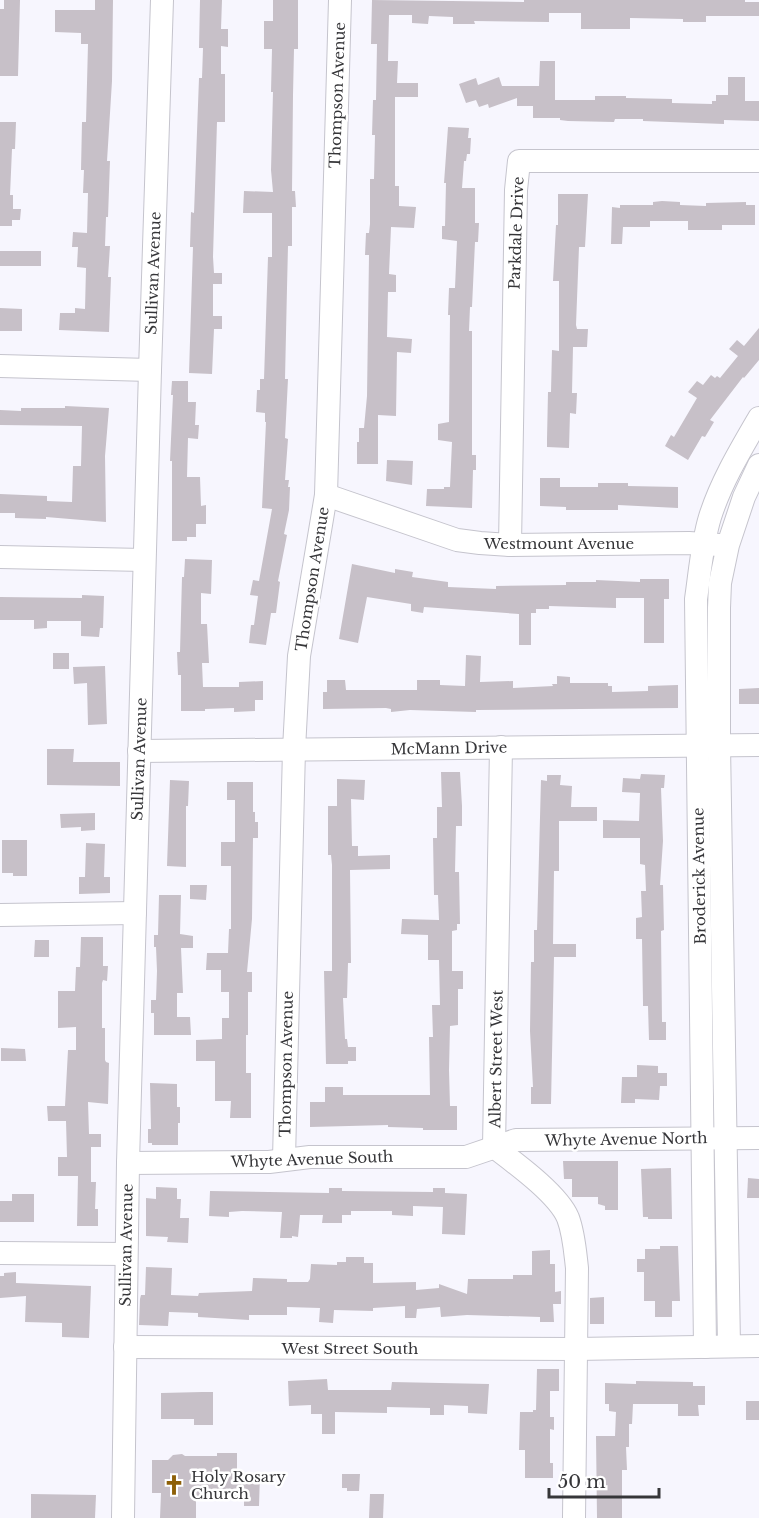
<svg xmlns="http://www.w3.org/2000/svg" width="759" height="1518" font-family="'Libre Baskerville',serif">
	<style>
		.building { fill: #c7c0c8 }
		.lines { fill: none; stroke-linecap: round; stroke-linejoin: round }
		.minor-casing { stroke: #c5c4cd; stroke-width: 24 }
		.minor { stroke: #fff; stroke-width: 22 }
		.labels { text-anchor: middle; dominant-baseline: central; stroke-width: 5; stroke-linejoin: round; paint-order: stroke }
		.street-label { font-size: 15px; fill: #363639; stroke: #fff }
		.poi-label { font-size: 15px; fill: #363639; stroke: #fff; text-anchor: start }
	</style>
	<rect width="100%" height="100%" fill="#f7f6fe"/>
	<g class="building">
		<path d="M4,0H20L18,76H0V9H4Z"/>
		<path d="M95,0H113L112,81L107,161H110L108,217H106L105,246H110L108,277H111L109,332L59,330L60,313H75V308L85,309L86,268L77,267L78,247H72L73,232L87,233L88,193H83L84,170H81L82,122H86L88,44H81V33L55,32V10H95Z"/>
		<path d="M200,0H222L221,29H228V47L221,46V74H225V122H217L213,257L214,273H222V284H213V316H222V329H214L212,374L189,373L193,247H190L191,212L194,213L199,78H202L203,48H199Z"/>
		<path d="M273,0H298V49H294L293,95L292,191H295L296,207H292V246H288L287,288L285,379H288L285,438L288,439L285,480H289L288,487H290L289,510L284,534L287,535L278,581L280,582L276,613H271L266,645L249,643L251,625H254L258,596L250,595L253,580L259,581L272,509L262,508L266,422H265V413L256,412L257,390H260V379H264L268,257H272V213H243L244,191L273,192L271,170L273,92H271L272,49H264V21H273Z"/>
		<path d="M372,0L524,2V0H745V2H759V16H706V22H683V19L630,18V29H581V13H549V22L474,21L475,24H453V17L429,16L428,24L412,23V15H389L388,61H398L397,83H418V97H395V186H399V206L416,207L414,228L391,227L389,274L396,275V292H388L387,337L412,339L411,353L397,352L396,416L378,415V464H357V442H359V428H364L367,396L369,255H365L366,233H369L370,224V179H374L375,135H372L373,100H376L377,44H371Z"/>
		<path d="M540,61H555V100H595V96H626V98L672,99V103L712,104V101H716V95H728V77H745V101H759V121L724,120V124L643,121V119H615L614,122L568,121L560,120V118H533V106H517V98L489,108L488,104L479,107L476,100L466,103L459,84L476,78L478,85L499,77L502,86H539Z"/>
		<path d="M0,122H16L15,149H12L10,195H13V209H21L20,220H12V226H0Z"/>
		<path d="M448,127L469,128L468,138H471L470,154H467L466,161H464L462,188H475V223H479L478,242H475L472,307H470L469,331H472V455H476V470H473L472,508L426,506L427,489H444V487H450L452,442L438,440V424L449,422L450,315H448L449,288H455L457,241L442,239V226H445L446,183H444Z"/>
		<path d="M558,194H588L585,247H579L576,325L577,329H588L587,347H573L572,393H577L576,414L570,413L569,448L547,447V439L548,392H551L552,350L559,351V281H553L556,225H558Z"/>
		<path d="M662,201L680,202V205L706,206V203L746,202V205H755V225H722V230H688V221H650V227H623L622,244H611L612,207L620,208V205H653V202Z"/>
		<rect x="0" y="251" width="41" height="15"/>
		<path d="M0,308L22,309V331H0Z"/>
		<path d="M759,328V360L744,378L743,377L710,420L714,422L705,437L702,436L688,460L665,446L671,435L674,437L697,398L688,392L697,381L703,385L711,375L715,378L717,376L720,378L738,356L729,349L737,340L744,346Z"/>
		<path d="M172,381H188V402H196L195,425H199L198,439L188,438L187,477H200L201,506L206,505V524H196V537H187V541H172V461H170L173,395H171Z"/>
		<path d="M65,406L109,408L105,456L106,522L46,517V519L15,518V513H0V494L47,496V501L72,502L73,466H81L82,426L0,425V410L21,411V408H65Z"/>
		<path d="M387,460L413,461L412,485L386,481Z"/>
		<path d="M540,478H560V487H598V483H628V486L678,487V508L618,505V510H566V507L540,506Z"/>
		<path d="M185,559L212,560L211,594L201,593V624H207L209,663H202L203,687H239V682L263,681V700H255V711L234,712V708L205,709V711H181V675H178L177,652H180L182,577H184Z"/>
		<path d="M352,564L395,573V569L413,572L412,577L448,582V587L496,589V586L566,585V582H596V580L640,582V579H669V599H664V643H644V598H616V608L549,606V609H536V613H531V645H519V614L424,607L423,613L411,611V604L367,597L358,643L339,639Z"/>
		<path d="M82,595L104,596L103,628H100L99,637L81,636V621H47V628L34,629V620H0V597L82,598Z"/>
		<rect x="53" y="653" width="16" height="16"/>
		<path d="M466,655L481,656L480,682L513,681V688L553,686L552,684H557V676L570,677V683H608V686H612V692L648,691V686L678,685V708L476,710V712L410,710L391,712V709L386,708L323,709V692H327V680H345L346,690H417V680H440V685L465,686Z"/>
		<path d="M105,666L107,724L88,725L87,683L74,684L73,667Z"/>
		<path d="M759,688V704H739V689Z"/>
		<path d="M47,749H74L73,762H120V786L47,785Z"/>
		<path d="M441,772H460L462,806V826H456L455,872H459L460,924H457V930L452,931V971H463V989H458V1025L450,1026L449,1070L450,1106H457V1130H423V1128L388,1127V1125L310,1127V1102H325V1087H343V1095H430L429,1037H433L432,1005H440L439,960H428V935L401,934L402,919L439,920L438,895H434L433,838H437V807H442Z"/>
		<path d="M641,774L665,775L664,788H661L663,841L660,885H663L664,930L661,931L662,1022H666V1040H649L648,1006H643V1003L642,939H636V918L642,917L641,891H646L645,865L640,864V838H603V820L639,821L640,793L622,792L623,778L640,779Z"/>
		<path d="M547,775H561L560,785L572,786L571,807H597V821H559V871H554L553,944H576V957H554L551,1104H531V1087H533L530,1031L531,962H534V930H537L541,780L547,781Z"/>
		<path d="M337,779L365,780L364,800L351,799L352,846H358V856L390,855V869L350,870L351,963H348L347,998H343L345,1039H347L348,1047H356V1061H348V1064H326L324,971H332V865L331,855H328V806H337Z"/>
		<path d="M170,780L189,781L188,806H186V867L167,866Z"/>
		<path d="M227,782H253V812H255V822H258V838H253L252,919L247,972H252V992H248V1035H246V1073H251V1118H230L231,1101H215V1061H196V1040L222,1039V1018H229V992H221V970H206L207,953H228L229,929H231V866H221V842H235V800H227Z"/>
		<path d="M95,813V830L81,831V827L61,828L60,814Z"/>
		<path d="M2,840H27V876H13V873H2Z"/>
		<path d="M86,843L105,844L104,877H110V893L79,894V877H85Z"/>
		<path d="M190,885H207L206,900L190,899Z"/>
		<path d="M159,895H181L180,934L193,936V948H181L183,993H177V1017H190L191,1035H154V1013H151V1000H156L157,971L156,947H154V935H158Z"/>
		<path d="M81,937H103V966H108L107,981L103,980L102,983V1028H105V1060L106,1062L109,1063L108,1104L88,1102L89,1134H101V1147H91V1182H96L95,1209H98V1226H77L78,1176H58V1157H67L66,1121H48L47,1106H65L68,1050H76V1027L58,1028V991H75L76,967H80Z"/>
		<path d="M35,940H49V957H34Z"/>
		<path d="M1,1048L25,1049L26,1061H1Z"/>
		<path d="M637,1065L658,1066V1073H667V1086H660L659,1100L635,1099V1103H621L622,1077H637Z"/>
		<path d="M150,1083L177,1084V1107H180V1123H178V1145H152V1143H148V1129H151Z"/>
		<path d="M563,1161H618V1210H605V1206L598,1204V1197H572V1179H564Z"/>
		<path d="M671,1168L672,1219H648V1217H643L641,1169Z"/>
		<path d="M748,1178L759,1179V1198H747Z"/>
		<path d="M156,1187L177,1188V1199H181L180,1218H189L188,1243L167,1242L168,1237L146,1236V1198L156,1199Z"/>
		<path d="M329,1188H342V1191L433,1192V1188H445V1193L467,1194L465,1235L442,1234L443,1207L413,1206V1216L392,1215V1211H351V1215H342V1223H322L323,1215H300L298,1237L292,1236V1238H280L282,1212L242,1211L229,1212V1217L209,1216L210,1191L329,1193Z"/>
		<path d="M12,1194H34V1222H0V1201H12Z"/>
		<path d="M660,1246H678L680,1301H672V1317H655V1301H644V1272H637V1259H645V1249H660Z"/>
		<path d="M550,1250V1264H555V1292L561,1291V1304H553L554,1322H540V1317L467,1315L441,1317L440,1307L417,1309L416,1318H405V1306L373,1308V1311L334,1310L333,1323L319,1322L320,1308L287,1307V1315H249V1320L198,1317V1313L169,1312L168,1326L139,1325L140,1299L141,1295H145L146,1267L172,1268L171,1295L198,1296L199,1293L252,1291L253,1278L287,1279V1282H308L310,1279L311,1264L337,1265V1262H346V1257H364V1263H373V1283L416,1282V1290L439,1288V1284L467,1294L468,1279H513V1275H532V1251Z"/>
		<path d="M16,1272V1283L91,1286L89,1338L62,1337V1323L25,1322L26,1296L0,1298V1276H4V1273Z"/>
		<path d="M604,1297V1324H590V1298Z"/>
		<path d="M537,1369H559V1391H550V1417H554V1430L550,1429V1463H553V1478H525V1450H519L520,1412H533V1410H536Z"/>
		<path d="M327,1379L328,1390H391L392,1382L489,1384L487,1414L468,1413V1406L444,1405V1415H430V1408L387,1407V1413L335,1412V1434H322V1414H311V1405L289,1406L288,1381Z"/>
		<path d="M636,1381L693,1382V1386H705V1405H698L699,1416H678V1404H633L632,1424H629V1447H626L627,1470H622V1518H597L596,1436H615L616,1412L609,1411V1404H605V1383L636,1384Z"/>
		<path d="M202,1392H213V1425H194V1419H161V1393Z"/>
		<rect x="746" y="1401" width="13" height="19"/>
		<path d="M217,1453H237V1473L260,1474L259,1506H244V1497H196V1518H160L161,1493H152V1460H168L173,1455L182,1454L185,1456H217Z"/>
		<path d="M342,1474H360L359,1491H347V1488H342Z"/>
		<path d="M31,1494L96,1495L95,1518H31Z"/>
		<path d="M370,1494H384L383,1518H369Z"/>
	</g>
	<g class="lines">
		<g class="minor-casing">
			<g id="minor">
				<path d="M0,366L150,370"/>
				<path d="M326,495L457,540L480,543L510,545L689,543L719,545"/>
				<path d="M510,545L516,190L519,161H759"/>
				<path d="M0,557L144,560"/>
				<path d="M139,751L759,745"/>
				<path d="M0,915L135,913"/>
				<path d="M494,1147C515,1163 558,1194 568,1218C574,1234 575,1251 577,1268L574,1518"/>
				<path d="M494,1147L501,747"/>
				<path d="M284,1159L294,749L299,656L326,495L340,0"/>
				<path d="M128,1163L269,1162L310,1157H466L516,1140L759,1138"/>
				<path d="M0,1253L126,1254"/>
				<path d="M729,1346L719,745V608L720,583L728,545L744,497L759,465"/>
				<path d="M125,1347L576,1349L759,1346"/>
				<path d="M705,1347L696,599C700,572 702,543 710,517C721,482 741,449 759,418"/>
				<path d="M123,1518L128,1163L150,370L162,0"/>
			</g>
		</g>
		<use href="#minor" class="minor"/>
	</g>
	<defs>
		<g id="church-bare" transform="scale(1.62)"><path d="M-1.2-6h2.4v3.5h3.3v2.4h-3.3V6h-2.4V-.1h-3.3v-2.4h3.3Z" fill="#8d5f06" stroke="#fff" stroke-width="2.5" paint-order="stroke"/></g>
	</defs>
	<g fill-rule="evenodd">
		<use href="#church-bare" x="174" y="1485"/>
	</g>
	<g class="labels">
		<g class="street-label">
			<text transform="translate(337 95) rotate(-88)">Thompson Avenue</text>
			<text transform="translate(516 233) rotate(-88)">Parkdale Drive</text>
			<text transform="translate(153 273) rotate(-88)">Sullivan Avenue</text>
			<text x="559" y="543">Westmount Avenue</text>
			<text transform="translate(312 579) rotate(-81)">Thompson Avenue</text>
			<text transform="translate(449 748) rotate(-1)">McMann Drive</text>
			<text transform="translate(139 759) rotate(-88)">Sullivan Avenue</text>
			<text transform="translate(699 876) rotate(-91)">Broderick Avenue</text>
			<text transform="translate(496 1059) rotate(-89)">Albert Street West</text>
			<text transform="translate(286 1064) rotate(-89)">Thompson Avenue</text>
			<text transform="translate(626 1139) rotate(-1)">Whyte Avenue North</text>
			<text transform="translate(312 1159) rotate(-2)">Whyte Avenue South</text>
			<text transform="translate(126 1245) rotate(-89)">Sullivan Avenue</text>
			<text x="350" y="1348">West Street South</text>
		</g>
		<g class="poi-label">
			<text x="191" y="1476">Holy Rosary<tspan x="191" dy="17">Church</tspan></text>
		</g>
	</g>
	<path d="M549 1488v9h110v-9" fill="none" stroke="#363639" stroke-width="3"/>
	<text x="558" y="1488" font-size="18" fill="#363639" stroke="#ffffff" stroke-width="4.5" paint-order="stroke">50 m</text>
</svg>
